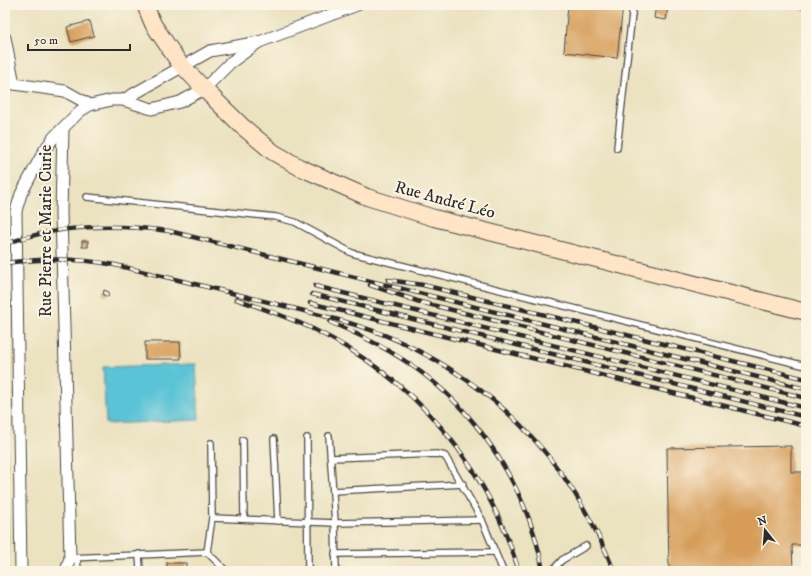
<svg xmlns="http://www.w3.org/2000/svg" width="811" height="576" font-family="'IM FELL DW Pica',serif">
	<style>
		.green { fill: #b6d77f; stroke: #708155 }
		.water { fill: #5ac3d6; stroke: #427780 }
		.building { fill: #d69c59 }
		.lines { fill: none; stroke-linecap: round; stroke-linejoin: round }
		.lane-casing { stroke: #484641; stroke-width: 8 }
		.street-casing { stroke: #484641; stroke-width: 13 }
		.secondary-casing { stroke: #484641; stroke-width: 18 }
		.lane { stroke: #fff; stroke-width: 5.5 }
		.street { stroke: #fff; stroke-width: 11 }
		.secondary { stroke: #ffe4c6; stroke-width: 16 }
		.rail-casing { stroke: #2b2b2b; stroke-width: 4.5 }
		.rail { stroke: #fcf5e5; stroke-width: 3; stroke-dasharray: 9; stroke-linecap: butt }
		.labels { text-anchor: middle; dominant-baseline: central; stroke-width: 4; stroke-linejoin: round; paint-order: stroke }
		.street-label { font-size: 17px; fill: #2b2b2b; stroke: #fcf5e5 }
	</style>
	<rect width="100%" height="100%" fill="#fcf5e5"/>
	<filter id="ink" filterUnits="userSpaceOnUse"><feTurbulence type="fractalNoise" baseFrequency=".025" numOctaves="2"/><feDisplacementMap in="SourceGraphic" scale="8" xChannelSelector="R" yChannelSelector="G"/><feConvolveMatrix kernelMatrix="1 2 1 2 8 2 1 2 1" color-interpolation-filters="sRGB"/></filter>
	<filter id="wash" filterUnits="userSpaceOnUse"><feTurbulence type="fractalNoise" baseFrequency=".012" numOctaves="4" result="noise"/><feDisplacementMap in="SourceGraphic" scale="16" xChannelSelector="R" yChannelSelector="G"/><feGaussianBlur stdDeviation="0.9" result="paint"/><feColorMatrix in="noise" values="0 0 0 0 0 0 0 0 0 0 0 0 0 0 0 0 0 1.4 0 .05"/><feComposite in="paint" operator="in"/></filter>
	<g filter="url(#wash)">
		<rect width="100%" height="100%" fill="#ebe2c0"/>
		<path class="green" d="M7,281L8,571H5V282Z"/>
		<path class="water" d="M196,364L199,420L106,424L103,367Z"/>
		<g id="blocks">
			<g class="building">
				<path d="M568,5L623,6L617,58L564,52Z"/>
				<path d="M656,5H668L666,20L654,18Z"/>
				<path d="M791,5H806V10Z"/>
				<path d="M90,21L94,36L71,42L67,27Z"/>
				<rect x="82" y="241" width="6" height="6"/>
				<path d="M104,290L109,292L108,297L103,295Z"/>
				<path d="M145,342H180L181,359H145Z"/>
				<path d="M791,446V472H806V545H792L793,571H669L667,448Z"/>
				<rect x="167" y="563" width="19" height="8"/>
			</g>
		</g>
	</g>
	<g filter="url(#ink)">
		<use href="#blocks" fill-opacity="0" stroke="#484641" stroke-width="1"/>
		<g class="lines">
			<g class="lane-casing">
				<g id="lane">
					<path d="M5,89L14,84"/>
					<path d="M617,148L633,5"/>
					<path d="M87,197L276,217L295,222L352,253L806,366"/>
					<path d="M329,436L335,523L336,571"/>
					<path d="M307,438L308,571"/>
					<path d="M274,439L278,521"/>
					<path d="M243,440L244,519"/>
					<path d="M331,458L437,454L445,456L482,520L503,571"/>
					<path d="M333,491L463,484"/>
					<path d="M212,518L335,523L482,520"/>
					<path d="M207,552L212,518L211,443"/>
					<path d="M139,554L140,571"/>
					<path d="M335,554L495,552"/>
					<path d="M70,558L207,552L226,571"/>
					<path d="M77,558L78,571"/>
					<path d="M552,571L562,560L586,546"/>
				</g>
			</g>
			<g class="street-casing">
				<g id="street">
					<path d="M5,38L14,84L65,91L90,105"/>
					<path d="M123,100L210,51L259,42L357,5"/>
					<path d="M63,130L61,212L70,558L66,571"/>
					<path d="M21,571L16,211L21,194L44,151L54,137L80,111L90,105L112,100H123L152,109L180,102L204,89L230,63L259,42"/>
				</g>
			</g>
			<g class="secondary-casing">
				<path id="secondary" d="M145,5L153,24L178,61L204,89L243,127L273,152L299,167L367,197L434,218L806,312"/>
			</g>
			<use href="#lane" class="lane"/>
			<use href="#street" class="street"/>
			<use href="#secondary" class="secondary"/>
			<g class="rail-casing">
				<g id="rail">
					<path d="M5,244C60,224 113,224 169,231L806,389"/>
					<path d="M5,263C42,258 79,258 115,265C171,278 228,292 284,306C328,317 373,327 413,348C510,397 574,471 614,571"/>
					<path d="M388,280L423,285L806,379"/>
					<path d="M370,285L420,302L806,398"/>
					<path d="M315,286L806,408"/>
					<path d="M312,294L806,417"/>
					<path d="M236,299C262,308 288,317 313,329C415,379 486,463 519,571"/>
					<path d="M310,303L806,426"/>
					<path d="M330,322C368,338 405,357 437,385C491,432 531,501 543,571"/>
				</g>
			</g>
			<use href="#rail" class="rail"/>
		</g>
	</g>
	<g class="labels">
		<g class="street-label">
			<text transform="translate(445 200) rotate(15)">Rue André Léo</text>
			<text transform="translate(46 231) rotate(-90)">Rue Pierre et Marie Curie</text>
		</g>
	</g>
	<rect width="811" height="576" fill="none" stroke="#fcf5e5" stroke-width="20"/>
	<g transform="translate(765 530) rotate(343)" stroke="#fcf5e5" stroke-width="3" paint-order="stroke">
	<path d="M0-3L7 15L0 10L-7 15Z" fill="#2b2b2b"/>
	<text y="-6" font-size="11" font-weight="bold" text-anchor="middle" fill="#2b2b2b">N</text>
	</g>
	<path d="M28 44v6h102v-6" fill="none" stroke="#2b2b2b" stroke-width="2"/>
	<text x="34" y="44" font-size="12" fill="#2b2b2b" stroke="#fcf5e5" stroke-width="3" paint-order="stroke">50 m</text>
</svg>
